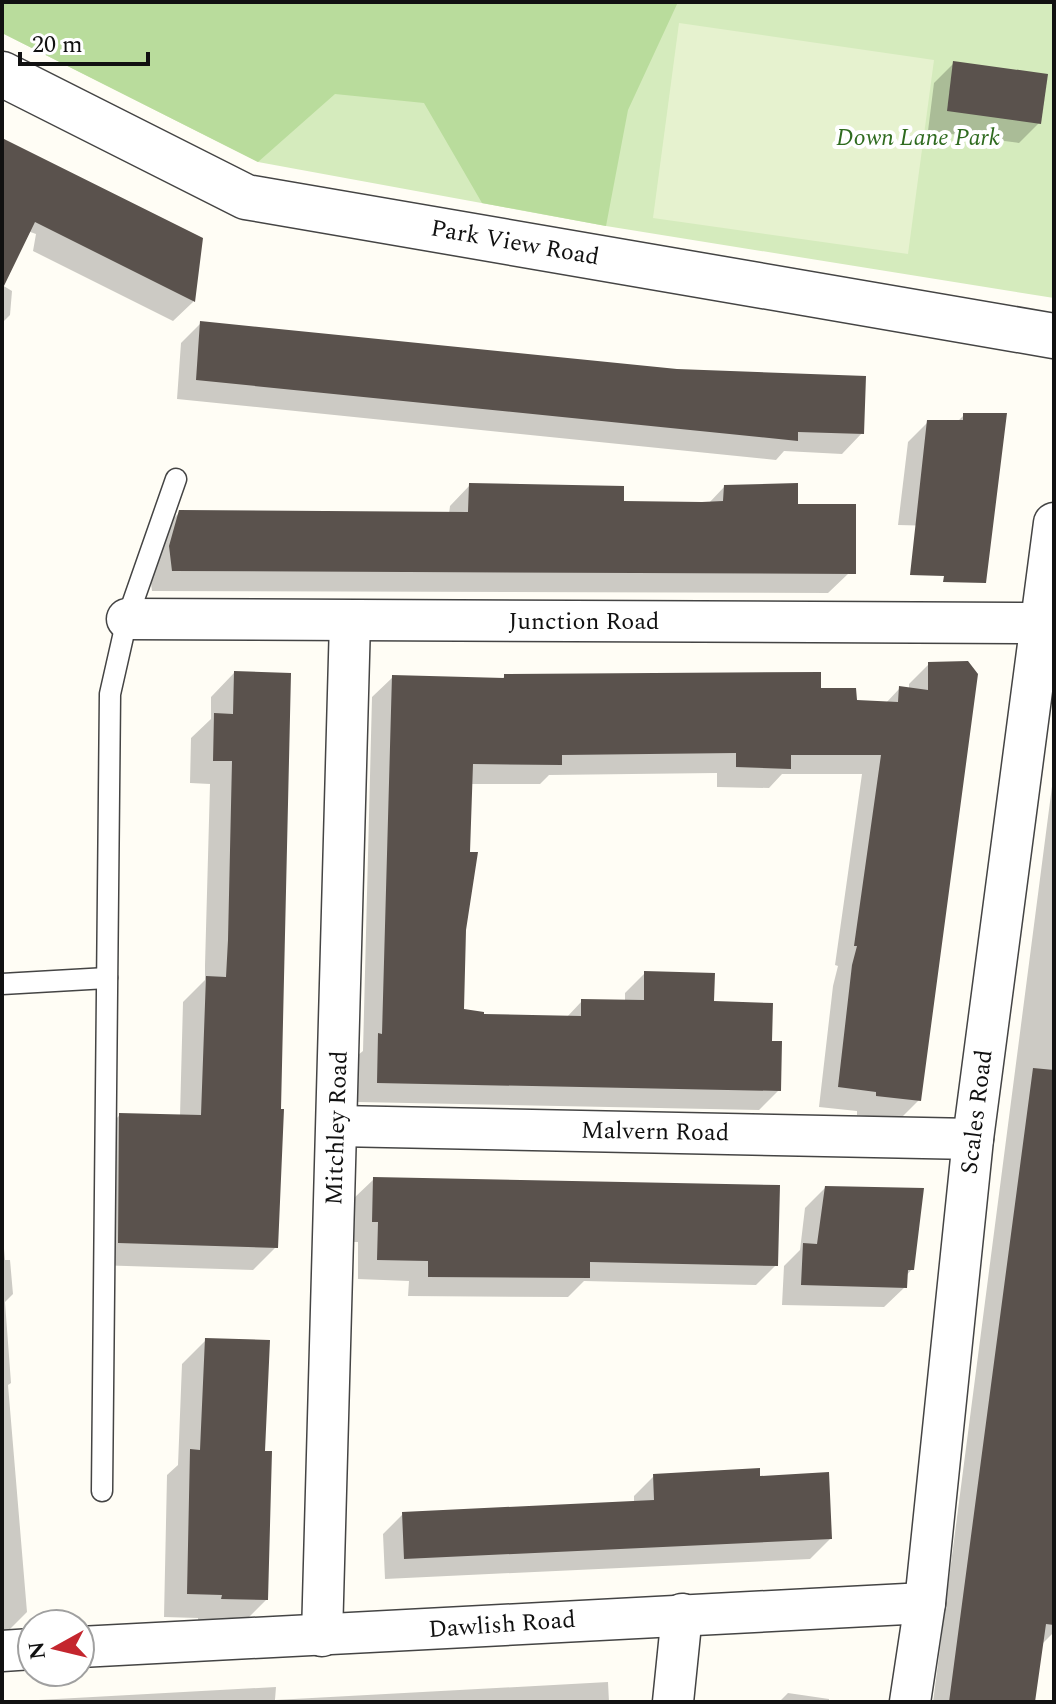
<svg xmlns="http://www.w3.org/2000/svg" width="1056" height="1704" font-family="Spectral,serif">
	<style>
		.green { fill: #d5ebbd }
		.forest { fill: #b9dc9c }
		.pitch { fill: #e6f2cf }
		.shadow { fill: #0003 }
		.building { fill: #5a524d }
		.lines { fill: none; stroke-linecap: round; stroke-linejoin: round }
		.service-casing { stroke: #444; stroke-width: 23 }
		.minor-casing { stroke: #444; stroke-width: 43 }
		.tertiary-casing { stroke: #444; stroke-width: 47 }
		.service { stroke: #fff; stroke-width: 20 }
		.minor { stroke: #fff; stroke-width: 40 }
		.tertiary { stroke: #fff; stroke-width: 44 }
		.labels { text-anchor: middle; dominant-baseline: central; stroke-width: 8; stroke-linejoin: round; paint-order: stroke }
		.park-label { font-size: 24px; font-style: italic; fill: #2f6b1f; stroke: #fff }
		.street-label { font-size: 24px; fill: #111; stroke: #fff }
	</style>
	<rect width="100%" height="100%" fill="#fffdf5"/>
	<path class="green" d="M2,2H1054V298L606,226L258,162L2,33Z"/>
	<path class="forest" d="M2,2H678L628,110L606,226L482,203L424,103L335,94L258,162L2,33Z"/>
	<path class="pitch" d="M679,23L934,60L908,254L653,218Z"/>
	<g class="shadow">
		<path d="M954,63L1039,123L1019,143L928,131L934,83Z"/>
		<path d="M2,141L201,240L193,302L173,321L33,251L36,234L2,222Z"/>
		<path d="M2,285L12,291L10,315L2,323Z"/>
		<path d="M201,323L862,433L842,454L784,451L776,460L177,399L181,343Z"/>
		<path d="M964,415L974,527L898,525L908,442L928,422H957Z"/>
		<path d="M470,485L622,503L708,504L725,486L796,506L849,573L828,593L152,591L149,568L160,532L180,512L449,514L450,506Z"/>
		<path d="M929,664L919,1100L899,1120L857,1115V1111L819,1107L833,986L838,966L835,965L862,774H782L769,788L717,787V773L549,775L540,784H471L462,1011L483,1016L566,1018L582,1001L625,1002V993L645,973L770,1043L779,1090L759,1110L357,1102L358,1055L363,1051L372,697L393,677L502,679L505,676L819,690L855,702L885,704L900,688L909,690V684Z"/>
		<path d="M234,673L276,1247L253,1270L95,1265L96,1138L120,1115L180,1116L183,1002L205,980V965L210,784L190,783L191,738L211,719V697Z"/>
		<path d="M1054,771V1632L1041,1645L1033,1702H933Z"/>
		<path d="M374,1179L776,1265L756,1285L584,1281L568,1297L408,1296L409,1281L358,1279V1242H353V1199Z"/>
		<path d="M825,1188L912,1269L906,1276L905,1287L884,1307L782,1305L784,1266L800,1250L805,1208Z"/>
		<path d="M2,1226L5,1260H10L13,1294L5,1302L11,1383L8,1385L27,1612L7,1632H2Z"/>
		<path d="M206,1340L263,1453L266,1600L242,1624L198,1623V1618L164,1617L167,1475L178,1465L182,1364Z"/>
		<path d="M654,1476L758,1478L830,1539L810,1559L385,1579L383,1534L403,1514L634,1503V1496Z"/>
		<path d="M608,1682L609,1702H2L276,1687L275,1700Z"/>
		<path d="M788,1693L829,1699V1702H779Z"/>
	</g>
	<g class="building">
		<path d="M953,61L1048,74L1041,124L947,111Z"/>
		<path d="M2,138L203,238L195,302L35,222L2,290Z"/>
		<path d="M200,321L677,369L866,376L864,434L798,432V441L196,380Z"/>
		<path d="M963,413H1007L986,583L943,582L944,576L910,575L927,420H963Z"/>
		<path d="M469,483L624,486V501L702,502L723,501L724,485L798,483V504H856V574L172,571L169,546L179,510L468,512Z"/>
		<path d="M968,661L978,674L921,1101L876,1096V1092L838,1087L852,965L857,946H854L881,755H791V769L736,767V753L562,755V765L473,764L470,852H478L466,930L464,1009L484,1012V1014L581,1016V999L644,1000V971L715,973L714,1001L773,1003L772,1041H782L781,1091L377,1083L378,1033L382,1034L392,675L504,678V674L821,672V688H856L857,700L898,702L899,686L928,690V662Z"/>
		<path d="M234,671L291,673L281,1109H284L278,1248L118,1243L119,1113L201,1115L206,976L226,977L228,940L232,761H213L214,713L233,714Z"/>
		<path d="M1033,1068L1054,1070V1625L1046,1624L1035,1702H949Z"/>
		<path d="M373,1177L780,1185L778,1266L590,1262V1278L428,1277V1261L377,1260L378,1222H372Z"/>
		<path d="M825,1186L924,1188L914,1270H908L907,1288L801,1285L803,1243L817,1244Z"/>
		<path d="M205,1338L270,1340L265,1451H272L268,1600L221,1599L222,1595L187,1594L190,1449L200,1450Z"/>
		<path d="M760,1468V1476L829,1472L832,1539L404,1559L402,1512L654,1500L653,1474Z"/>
	</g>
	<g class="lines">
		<g class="service-casing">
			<g id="service">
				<path d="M2,984L107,978"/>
				<path d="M102,1491L110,694L127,619L176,479"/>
			</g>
		</g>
		<g class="minor-casing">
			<g id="minor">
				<path d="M127,619L1042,623"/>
				<path d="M337,1126L973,1139"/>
				<path d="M322,1636L350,621"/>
				<path d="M80,1647L925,1603"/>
				<path d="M2,1651L32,1649"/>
				<path d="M673,1702L682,1614"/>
				<path d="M910,1702L925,1603L973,1139L1054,523"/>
			</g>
		</g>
		<g class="tertiary-casing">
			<path id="tertiary" d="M2,74L246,197L1054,336"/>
		</g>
		<use href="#service" class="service"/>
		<use href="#minor" class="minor"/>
		<use href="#tertiary" class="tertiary"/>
	</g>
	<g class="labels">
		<g class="park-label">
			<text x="918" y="138">Down Lane Park</text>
		</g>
		<g class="street-label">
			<text transform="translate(515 243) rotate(10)">Park View Road</text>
			<text x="584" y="622">Junction Road</text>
			<text transform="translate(977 1112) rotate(-83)">Scales Road</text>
			<text transform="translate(337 1128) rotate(-88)">Mitchley Road</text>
			<text transform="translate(655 1132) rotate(1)">Malvern Road</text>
			<text transform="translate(502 1625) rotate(-4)">Dawlish Road</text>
		</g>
	</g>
	<rect width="1056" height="1704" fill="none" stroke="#111111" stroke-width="8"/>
	<g transform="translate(56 1648) rotate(262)"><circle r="38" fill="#ffffff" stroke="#a0a0a0" stroke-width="2"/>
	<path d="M0-6L14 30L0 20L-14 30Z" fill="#c4262e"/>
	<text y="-12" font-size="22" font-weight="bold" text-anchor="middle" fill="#111111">N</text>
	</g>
	<path d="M20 52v12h128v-12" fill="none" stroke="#111111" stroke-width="4"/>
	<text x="32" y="52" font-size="24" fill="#111111" stroke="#ffffff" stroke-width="6" paint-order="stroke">20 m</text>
</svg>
